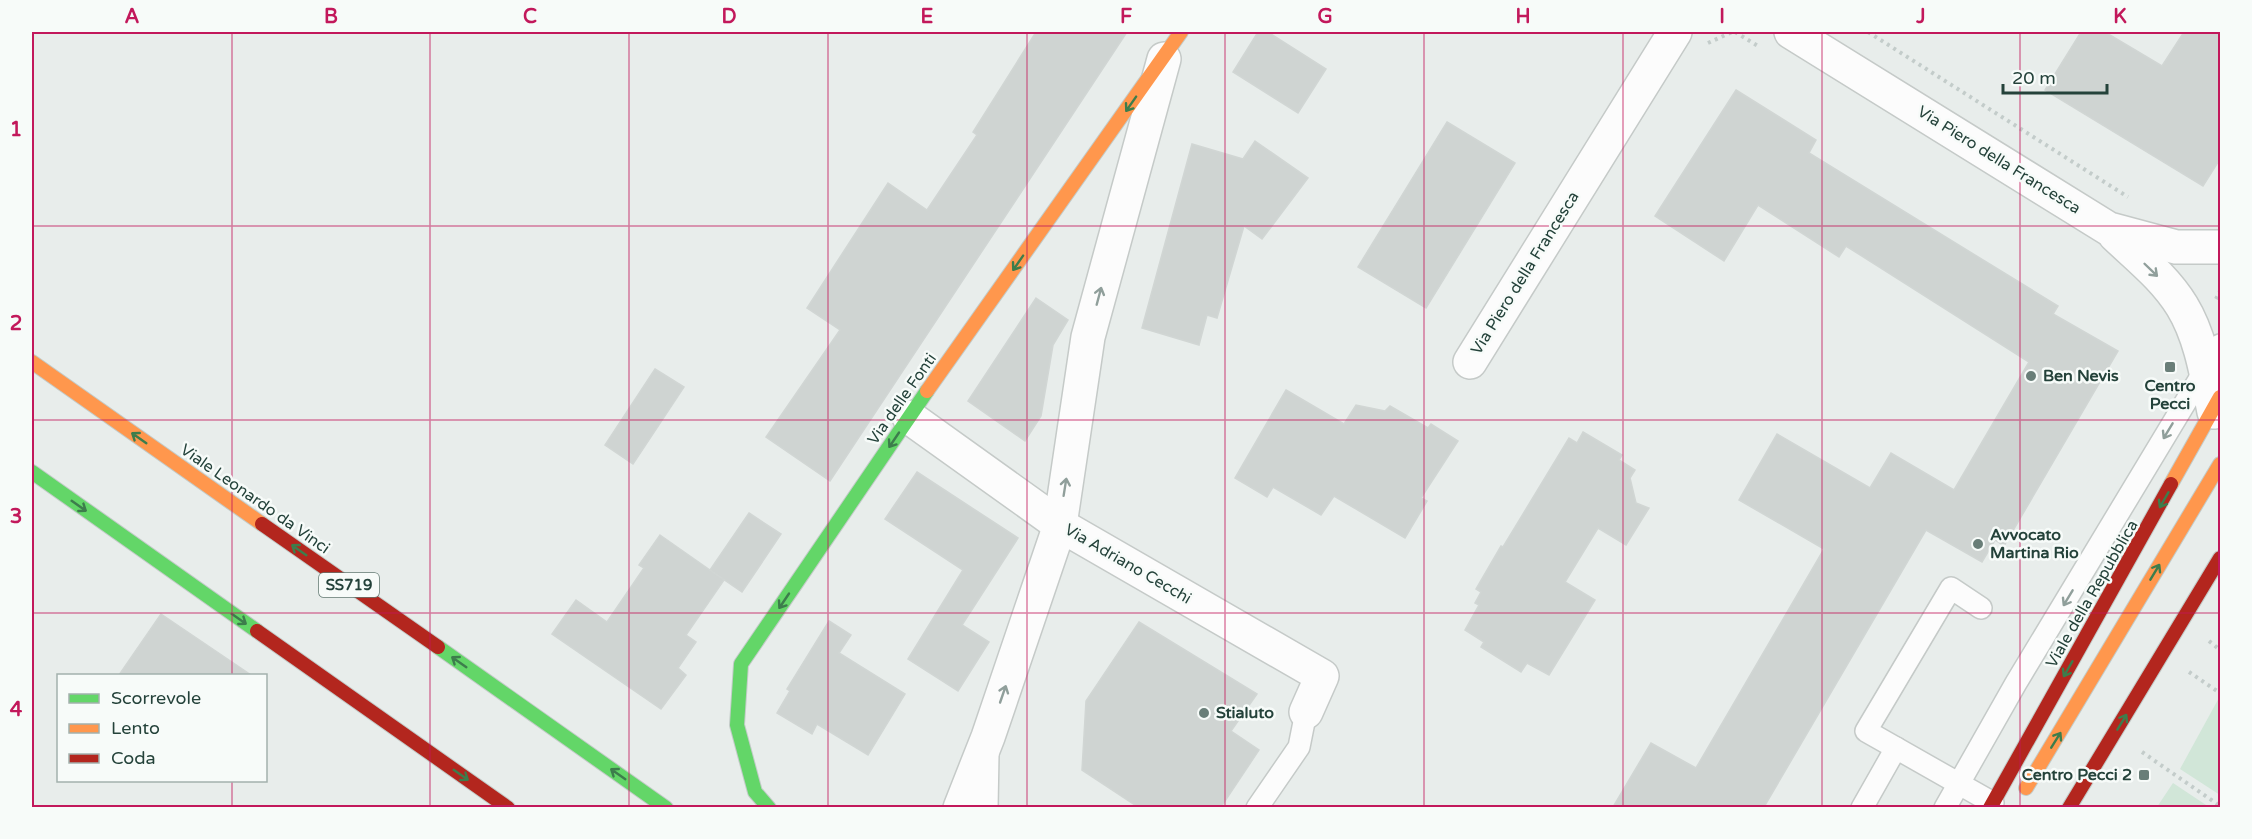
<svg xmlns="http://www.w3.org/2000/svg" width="2252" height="839" font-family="'Varela Round',sans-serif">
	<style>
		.green { fill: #d1e6d8 }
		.building { fill: #cfd4d2; stroke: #d1d6d4; stroke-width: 1.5 }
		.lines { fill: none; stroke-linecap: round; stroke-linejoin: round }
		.lane-casing { stroke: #c5cac8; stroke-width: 24 }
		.street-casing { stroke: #c5cac8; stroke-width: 36 }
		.fast-casing { stroke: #c3cbc8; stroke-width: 16 }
		.slow-casing { stroke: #c3cbc8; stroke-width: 16 }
		.jam-casing { stroke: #c3cbc8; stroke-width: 16 }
		.path { stroke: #c3ccca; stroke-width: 4; stroke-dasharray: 3 4.5; stroke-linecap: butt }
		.lane { stroke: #fcfcfc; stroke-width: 21 }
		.street { stroke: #fcfcfc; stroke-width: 33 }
		.fast { stroke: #63d668; stroke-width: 14 }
		.slow { stroke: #ff974d; stroke-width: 14 }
		.jam { stroke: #b3261e; stroke-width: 14 }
		.oneway { stroke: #3d7d4c }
		.oneway2 { stroke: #909f9b }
		.grid { fill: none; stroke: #c2185b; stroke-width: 1.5; stroke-opacity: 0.55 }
		.poi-dot { fill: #697e78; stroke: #f7fbf9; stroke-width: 2 }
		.labels { text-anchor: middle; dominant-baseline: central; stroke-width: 5; stroke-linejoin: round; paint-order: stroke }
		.shield { fill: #f7fbf9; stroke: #637a73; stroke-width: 1.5 }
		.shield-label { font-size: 15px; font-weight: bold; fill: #24423a }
		.street-label { font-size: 16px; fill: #24423a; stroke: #f7fbf9 }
		.poi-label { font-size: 16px; font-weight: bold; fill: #24423a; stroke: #f7fbf9; text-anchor: start }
		.neatline { fill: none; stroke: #c2185b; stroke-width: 2 }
		.grid-label { font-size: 20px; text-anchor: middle; font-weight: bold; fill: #c2185b }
	</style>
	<rect width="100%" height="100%" fill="#e8edeb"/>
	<g class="green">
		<path d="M2220,696V795L2180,769Z"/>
		<path d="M2173,783L2209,807H2157Z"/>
	</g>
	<g class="building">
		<path d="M1036,32H1127L830,481L766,437L840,330L807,308L888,183L927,210L977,135L973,132Z"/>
		<path d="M1258,32H1268L1326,69L1298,113L1233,72Z"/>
		<path d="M2081,32H2105L2162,66L2184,32H2220V159L2203,186L2045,90Z"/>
		<path d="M1736,90L1816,140L1809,153L2058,306L2053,314L2118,351L2004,546L1995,540L1982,562L1926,530L1764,807H1613L1651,743L1696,768L1824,549L1739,500L1777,434L1870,488L1891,453L1954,490L2029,362L1846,246L1839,257L1758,205L1724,261L1655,216Z"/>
		<path d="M1447,122L1515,163L1426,308L1358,267Z"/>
		<path d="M1255,141L1308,178L1262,239L1244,226L1217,318L1207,315L1199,345L1142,328L1192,144L1243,159Z"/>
		<path d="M1036,298L1068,320L1053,345L1041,416L1025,441L968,401Z"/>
		<path d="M655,369L684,387L633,464L605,445Z"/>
		<path d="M1286,390L1344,424L1356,405L1385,411L1390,406L1428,428L1431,424L1458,441L1421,498L1427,501L1405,538L1334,496L1321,515L1273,487L1267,497L1235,478Z"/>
		<path d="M1583,432L1622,455L1619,460L1635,470L1630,478L1636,503L1649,508L1626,545L1598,528L1565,582L1595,600L1549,675L1527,663L1521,672L1481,647L1484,642L1465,630L1479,605L1475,603L1481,592L1476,589L1501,546L1503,547L1569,438L1577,443Z"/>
		<path d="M917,472L1018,538L962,625L989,642L958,691L908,659L963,570L885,519Z"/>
		<path d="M749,513L781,534L742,592L710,570Z"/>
		<path d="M660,535L724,580L686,635L696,642L678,668L686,675L661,709L552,634L576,600L607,622L644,568L639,565Z"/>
		<path d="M161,614L251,675H119Z"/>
		<path d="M829,621L851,635L839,653L905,694L868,755L817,724L812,734L777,713L790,691L787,689Z"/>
		<path d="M1139,622L1257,694L1231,731L1259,750L1221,807H1138L1082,770L1086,701Z"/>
	</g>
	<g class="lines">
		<g class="lane-casing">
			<g id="lane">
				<path d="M1981,608L1951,588L1866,731L1993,803"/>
				<path d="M987,808L988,754"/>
				<path d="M1257,808L1299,747L1306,712"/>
				<path d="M1862,808L1896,748"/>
				<path d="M1945,808L2016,683L2220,345"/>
			</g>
		</g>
		<g class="street-casing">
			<g id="street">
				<path d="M1791,32L2109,229L2176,247H2220"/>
				<path d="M2115,235C2138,257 2165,278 2182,306C2201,337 2207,377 2214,412"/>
				<path d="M1470,362L1675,32"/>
				<path d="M909,417L1060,525L1322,676L1306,712"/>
				<path d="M960,808L988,737L1060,525L1088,337L1164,59"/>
			</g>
		</g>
		<g class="fast-casing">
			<g id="fast">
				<path d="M32,472L257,631"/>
				<path d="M438,647L666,808"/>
				<path d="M769,808L755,792L737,725L741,664L927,391"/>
			</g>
		</g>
		<g class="slow-casing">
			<g id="slow">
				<path d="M32,362L262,524"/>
				<path d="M927,391L1181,32"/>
				<path d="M2171,484L2220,397"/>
				<path d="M2026,788L2220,464"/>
			</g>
		</g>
		<g class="jam-casing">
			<g id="jam">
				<path d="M262,524L438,647"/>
				<path d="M257,631L508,808"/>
				<path d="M1990,808L2171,484"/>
				<path d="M2069,808L2220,558"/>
			</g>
		</g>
		<g class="path">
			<path d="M1735,32L1758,46"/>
			<path d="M1868,32L2128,197"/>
			<path d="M1708,43L1732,32"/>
			<path d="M2216,299L2220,291"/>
			<path d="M2209,641L2220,650"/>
			<path d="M2189,672L2220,693"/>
			<path d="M2142,752L2220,806"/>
		</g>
		<use href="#lane" class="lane"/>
		<use href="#street" class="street"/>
		<use href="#fast" class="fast"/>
		<use href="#slow" class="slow"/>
		<use href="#jam" class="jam"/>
	</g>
	<defs><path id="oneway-shaft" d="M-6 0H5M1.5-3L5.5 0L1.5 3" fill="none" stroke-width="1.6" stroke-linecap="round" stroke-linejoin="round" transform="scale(1.5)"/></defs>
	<g class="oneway">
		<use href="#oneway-shaft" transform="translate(1131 104) rotate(125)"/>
		<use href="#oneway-shaft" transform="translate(1018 263) rotate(125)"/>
		<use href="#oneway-shaft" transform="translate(139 438) rotate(-145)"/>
		<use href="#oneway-shaft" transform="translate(894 440) rotate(124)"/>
		<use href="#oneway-shaft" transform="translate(2164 500) rotate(120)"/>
		<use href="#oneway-shaft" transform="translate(79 506) rotate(35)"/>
		<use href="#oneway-shaft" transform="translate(299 550) rotate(-145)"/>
		<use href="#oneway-shaft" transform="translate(2155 572) rotate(-59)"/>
		<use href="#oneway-shaft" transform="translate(784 601) rotate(124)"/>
		<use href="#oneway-shaft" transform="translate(239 619) rotate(35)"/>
		<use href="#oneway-shaft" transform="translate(459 662) rotate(-145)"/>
		<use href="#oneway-shaft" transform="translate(2068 669) rotate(120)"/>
		<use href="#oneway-shaft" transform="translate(2122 722) rotate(-59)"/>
		<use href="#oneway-shaft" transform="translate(2056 740) rotate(-58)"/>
		<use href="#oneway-shaft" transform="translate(618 774) rotate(-145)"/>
		<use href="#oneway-shaft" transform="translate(461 775) rotate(35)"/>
	</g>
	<g class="oneway2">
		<use href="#oneway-shaft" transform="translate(2151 270) rotate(44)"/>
		<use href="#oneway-shaft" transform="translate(1099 296) rotate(-75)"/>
		<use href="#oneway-shaft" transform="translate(2168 431) rotate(121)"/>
		<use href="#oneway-shaft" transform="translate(1065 487) rotate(-81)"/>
		<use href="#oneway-shaft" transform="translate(2068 598) rotate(121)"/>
		<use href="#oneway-shaft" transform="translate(1003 694) rotate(-71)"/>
	</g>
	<path class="grid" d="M232,32V676M430,32V808M629,32V808M828,32V808M1027,32V808M1225,32V808M1424,32V808M1623,32V808M1822,32V808M2020,32V808M32,226H2220M32,420H2220M32,613H2220M232,780V808"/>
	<g class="poi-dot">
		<rect x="2164" y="361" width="12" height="12" rx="3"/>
		<circle cx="2031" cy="376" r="6"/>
		<circle cx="1978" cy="544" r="6"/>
		<circle cx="1204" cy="713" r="6"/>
		<rect x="2138" y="769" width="12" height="12" rx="3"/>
	</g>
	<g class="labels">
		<rect class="shield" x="319" y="573" width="60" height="24" rx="4.5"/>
		<g class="shield-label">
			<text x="349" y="585">SS719</text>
		</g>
		<g class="street-label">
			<text transform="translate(1999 160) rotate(32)">Via Piero della Francesca</text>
			<text transform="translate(1525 273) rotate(-58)">Via Piero della Francesca</text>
			<text transform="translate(902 399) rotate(-55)">Via delle Fonti</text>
			<text transform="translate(255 499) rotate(35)">Viale Leonardo da Vinci</text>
			<text transform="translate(1128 564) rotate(30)">Via Adriano Cecchi</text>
			<text transform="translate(2092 594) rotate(-60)">Viale della Repubblica</text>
		</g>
		<g class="poi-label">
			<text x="2043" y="376">Ben Nevis</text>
			<text x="2170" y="386" text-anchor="middle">Centro<tspan x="2170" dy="18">Pecci</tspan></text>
			<text x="1990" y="535">Avvocato<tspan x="1990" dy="18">Martina Rio</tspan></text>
			<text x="1216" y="713">Stialuto</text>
			<text x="2132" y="775" text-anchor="end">Centro Pecci 2</text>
		</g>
	</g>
	<rect width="2252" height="839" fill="none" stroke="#f7fbf9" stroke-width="66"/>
	<rect x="57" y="674" width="210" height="108" fill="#f7fbf9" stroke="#a3b1ad" stroke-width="1.5"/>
	<rect x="69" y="694" width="30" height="9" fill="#63d668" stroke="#a3b1ad" stroke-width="1.5"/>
	<text x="111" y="704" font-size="18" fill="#24423a">Scorrevole</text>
	<rect x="69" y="724" width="30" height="9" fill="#ff974d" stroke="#a3b1ad" stroke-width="1.5"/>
	<text x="111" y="734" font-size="18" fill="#24423a">Lento</text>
	<rect x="69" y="754" width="30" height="9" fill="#b3261e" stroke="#a3b1ad" stroke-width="1.5"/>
	<text x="111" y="764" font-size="18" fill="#24423a">Coda</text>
	<path d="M2003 84v9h104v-9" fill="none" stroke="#24423a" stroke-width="3"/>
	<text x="2012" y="84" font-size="18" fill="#24423a" stroke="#f7fbf9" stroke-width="4.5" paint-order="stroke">20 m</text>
	<rect x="33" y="33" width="2186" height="773" class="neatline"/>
	<g class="grid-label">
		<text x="132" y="23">A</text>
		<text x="331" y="23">B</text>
		<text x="530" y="23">C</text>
		<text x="729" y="23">D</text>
		<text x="927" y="23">E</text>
		<text x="1126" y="23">F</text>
		<text x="1325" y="23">G</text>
		<text x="1523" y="23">H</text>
		<text x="1722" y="23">I</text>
		<text x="1921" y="23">J</text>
		<text x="2120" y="23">K</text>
		<text x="16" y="136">1</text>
		<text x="16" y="330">2</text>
		<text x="16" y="523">3</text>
		<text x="16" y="716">4</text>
	</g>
</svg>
